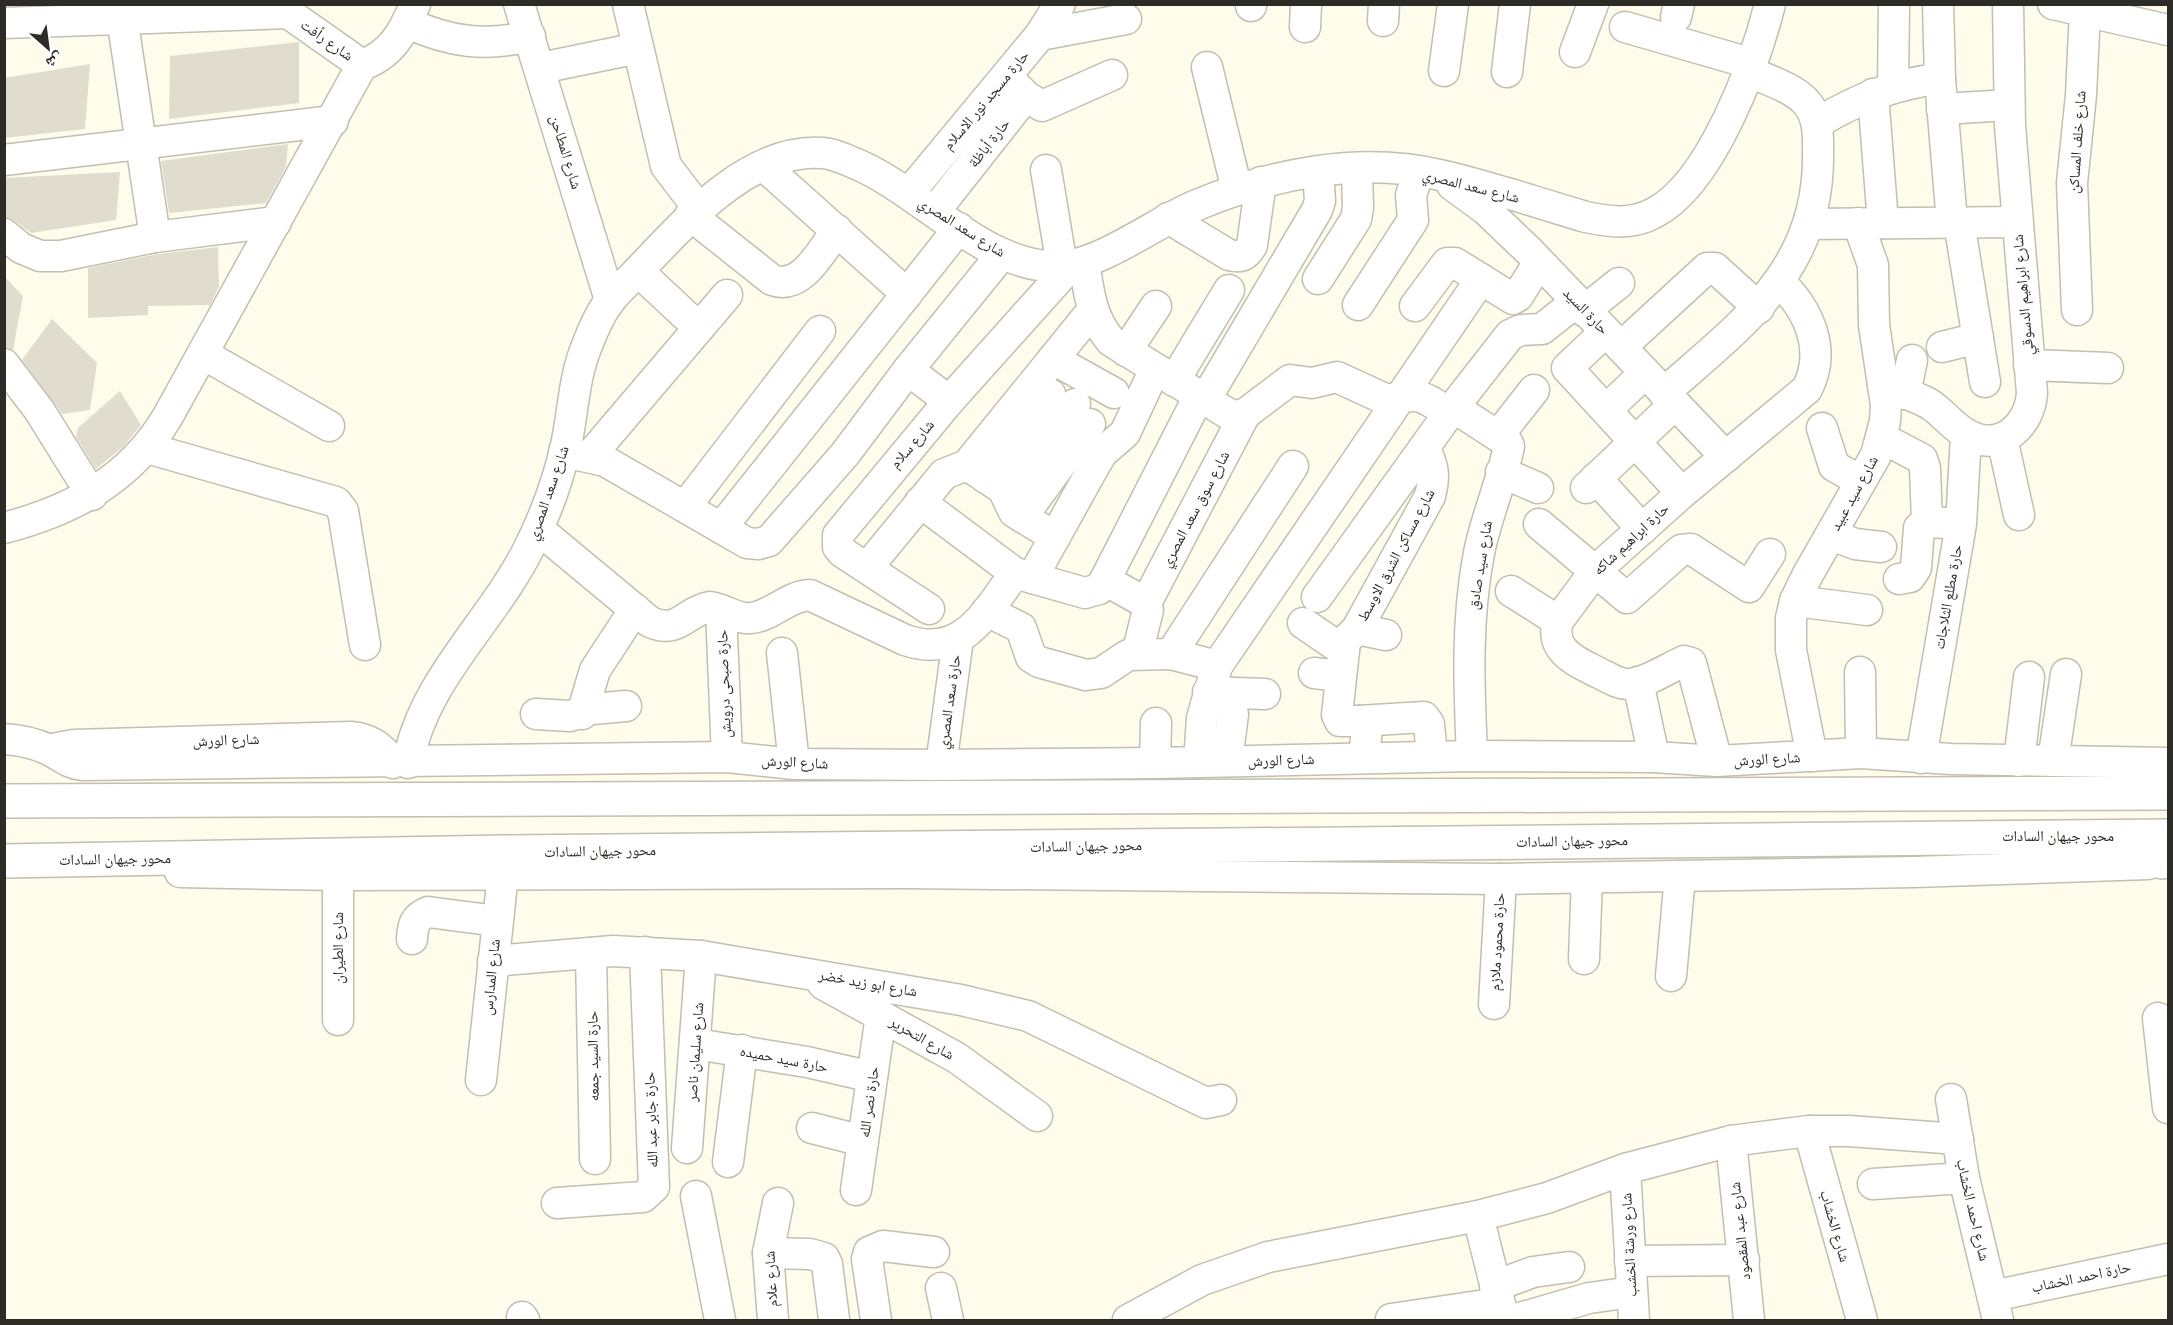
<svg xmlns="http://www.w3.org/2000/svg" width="2173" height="1325" font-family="Figtree,'Noto Naskh Arabic',sans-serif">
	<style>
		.building { fill: #e0ddce }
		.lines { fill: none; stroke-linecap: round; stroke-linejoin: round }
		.minor-casing { stroke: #c2bfb0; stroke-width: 33 }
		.major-casing { stroke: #c2bfb0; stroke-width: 36 }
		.minor { stroke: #fff; stroke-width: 30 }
		.major { stroke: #fff; stroke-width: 33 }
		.labels { text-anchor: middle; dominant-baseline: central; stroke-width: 4.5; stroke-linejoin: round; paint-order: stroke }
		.street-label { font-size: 15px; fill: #2c2b26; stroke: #fff }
	</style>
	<rect width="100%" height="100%" fill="#fffcec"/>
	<g class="building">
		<path d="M299,42V103L169,119L170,56Z"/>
		<path d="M90,64L85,129L4,138V78Z"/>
		<path d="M288,144L286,167L266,203L169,213L161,161Z"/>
		<path d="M120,172L116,220L31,233L15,221L4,217V178Z"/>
		<path d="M218,247L219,287L210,305L148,306V315L88,318V268L158,254Z"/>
		<path d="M4,276L23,296L13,350L4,347Z"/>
		<path d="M52,319L97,363L90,410L62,414L22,360Z"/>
		<path d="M120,391L141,425L124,446L96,469L76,437L78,428Z"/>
	</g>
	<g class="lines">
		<g class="minor-casing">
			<g id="minor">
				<path d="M120,4L155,237"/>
				<path d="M519,4L610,300"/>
				<path d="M628,4L666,166L699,209"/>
				<path d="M1938,4L1940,79L1952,222"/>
				<path d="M2053,4L2168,30"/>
				<path d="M1251,6V4"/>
				<path d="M1676,17L1679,4"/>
				<path d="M1383,21L1384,4"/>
				<path d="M4,23L288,13L362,65"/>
				<path d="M408,23C449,42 485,47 530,36"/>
				<path d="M1305,27L1306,4"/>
				<path d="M1625,27L1753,64"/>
				<path d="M1040,35L1126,19"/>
				<path d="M1575,52L1593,4"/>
				<path d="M1207,67L1237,190"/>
				<path d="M541,68L638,48"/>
				<path d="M1444,71L1453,4"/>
				<path d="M1507,72L1515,4"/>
				<path d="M1893,88L1894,4"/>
				<path d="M1873,94L1883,223"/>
				<path d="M1024,95L1042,106L1112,75"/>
				<path d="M1942,109L2009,105"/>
				<path d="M1817,123C1856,100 1895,83 1940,79"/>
				<path d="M4,160L333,121"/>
				<path d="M764,166L907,294"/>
				<path d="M1046,170L1062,266"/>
				<path d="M1452,185L1485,209L1529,251L1726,457"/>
				<path d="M909,193L1040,35L1060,4"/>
				<path d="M935,211L1024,98L1022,92L1006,77"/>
				<path d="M690,215L772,280C802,291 821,251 837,230"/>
				<path d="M1168,218L1229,255C1241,258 1246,256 1252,245L1261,182"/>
				<path d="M1959,222L1985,382"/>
				<path d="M1810,224L2017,222"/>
				<path d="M4,234L21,248L40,256H61L155,237L276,222"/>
				<path d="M1084,263C1089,292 1091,318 1111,341L1227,413L1237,416L1245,414L1290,380L1312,383L1337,377L1387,400C1421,393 1419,394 1449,413"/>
				<path d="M638,271L699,328"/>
				<path d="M1318,279L1356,219L1358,208L1357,169"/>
				<path d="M1358,305L1413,220L1411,195L1419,172"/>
				<path d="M1415,306L1447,263H1455L1513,299L1518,296L1539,262"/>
				<path d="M2077,310L2072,183L2081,95L2085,11"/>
				<path d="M1584,311L1619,283"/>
				<path d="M1605,332L1567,368L1682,493"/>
				<path d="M1621,347L1707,268H1715L1759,308"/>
				<path d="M1942,347L1978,338"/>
				<path d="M1126,351L1156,306"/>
				<path d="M203,354L329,426"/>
				<path d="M1053,359L1114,393"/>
				<path d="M4,364L39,410L92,495"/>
				<path d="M2029,365L2108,368"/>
				<path d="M908,370L949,401"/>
				<path d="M1174,381L1229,290"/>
				<path d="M1883,385C1899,392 1917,396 1931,405C1944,414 1954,428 1968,435C2001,453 2030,425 2032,393L2010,126L2008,4"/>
				<path d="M1664,393C1741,324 1818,272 1818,158C1818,138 1820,118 1806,102C1792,87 1767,80 1750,72"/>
				<path d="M1905,394L1912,360"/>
				<path d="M1205,400L1317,210L1320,201L1318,172"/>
				<path d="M1453,407L1507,442L1509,446C1502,482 1486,517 1479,553C1466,620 1469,687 1472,756"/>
				<path d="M1606,410L1645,373"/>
				<path d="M1822,428L1834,466L1860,481"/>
				<path d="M1498,436L1534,390"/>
				<path d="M1882,438L1922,459L1925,468L1927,522"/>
				<path d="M2002,438L2019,515"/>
				<path d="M147,448L336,502L343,511L365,645"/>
				<path d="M564,452L605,461L747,543L758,544L769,541L845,454L908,370L1002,254"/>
				<path d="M590,456L727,295"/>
				<path d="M970,467L1003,489L1014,512L1055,537"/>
				<path d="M1501,472L1538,488"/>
				<path d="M986,478L1050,394"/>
				<path d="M1596,478L1642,529"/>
				<path d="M1586,488L1675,404"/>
				<path d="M1007,494L1075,404"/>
				<path d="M920,502L1015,573L1085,593L1099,589L1105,580L1199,396"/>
				<path d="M685,507L820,331"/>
				<path d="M1022,517L1090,424"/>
				<path d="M1539,524L1627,598L1681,550L1691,549L1749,587L1770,554"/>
				<path d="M4,528C73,510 131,479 168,416L362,65C391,55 404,32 415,4"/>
				<path d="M721,528L959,228"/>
				<path d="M538,529L650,622C679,635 685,611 710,607C725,609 737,620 752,618C773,615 788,596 810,595L905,640C963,660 986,612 1015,573"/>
				<path d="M1832,535L1855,544L1881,547"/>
				<path d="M867,568L944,474L967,465L1092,311"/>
				<path d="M1032,578L1096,463L1102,453L1125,433L1155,369"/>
				<path d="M1899,579L1910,577L1916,568L1919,528L1927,522L1946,523"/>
				<path d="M1105,580L1146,603L1148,610L1137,654"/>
				<path d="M1511,591L1558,621"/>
				<path d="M1317,597L1449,413L1510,335L1521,330L1542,329L1576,302"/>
				<path d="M1795,601L1867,610"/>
				<path d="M1146,603L1245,414"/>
				<path d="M929,609L842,552L838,547V535L949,401L1071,265"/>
				<path d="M721,610L727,757"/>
				<path d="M987,611L1021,628L1031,657L1039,662L1086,675L1101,673L1128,655L1171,654L1217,666"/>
				<path d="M1303,623L1344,651"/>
				<path d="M1357,629L1430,496C1435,477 1434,465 1424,448"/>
				<path d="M782,653L794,764"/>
				<path d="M1171,654L1293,466"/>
				<path d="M1860,672L1861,753"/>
				<path d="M1314,673L1341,676"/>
				<path d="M1638,682L1654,757"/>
				<path d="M1208,692L1265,694"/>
				<path d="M536,714L570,716L592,709L626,706"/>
				<path d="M582,714L595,670L635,609"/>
				<path d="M1359,721L1424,717L1429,724L1432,756"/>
				<path d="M4,739C19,740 34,743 47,749C60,755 67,763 82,765L727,757L794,764L941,765L1155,763L1472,756L1654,757L1717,761L1861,753L1951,759L2168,763"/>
				<path d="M52,749L74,745L351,737C370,739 382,747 393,763"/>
				<path d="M1812,756L1791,650V618L1795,601L1807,576L1876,455L1885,421L1886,405L1874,325L1873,265L1858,223"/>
				<path d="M1364,757L1367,728L1359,721H1340L1337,715L1345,641L1357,629L1386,635"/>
				<path d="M1921,758L1961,524L1966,435"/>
				<path d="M1227,761L1233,714"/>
				<path d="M1717,761L1691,663L1684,661C1668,668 1647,683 1629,684C1619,685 1608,677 1599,673C1577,662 1549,651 1558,621L1595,571L1682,493L1807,389C1827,350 1809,310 1780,282"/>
				<path d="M2019,761L2029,677"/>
				<path d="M2053,761L2066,674"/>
				<path d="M1199,762L1202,718L1217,666L1481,279"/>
				<path d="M408,763C422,681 493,621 529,548C544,518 557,483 565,450C573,417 573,380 586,348C592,332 601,311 612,298C620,288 631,279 640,269C685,222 750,147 823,153C836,154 849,161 861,166C925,195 992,274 1066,266C1106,261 1158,221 1197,205C1272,174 1359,156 1440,175C1489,186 1538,203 1586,217C1609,222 1632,225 1654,213C1711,184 1755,64 1770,4"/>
				<path d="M1155,763L1156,723"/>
				<path d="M941,765L958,639"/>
				<path d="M180,872L338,875L906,873L1501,879L1914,872L2148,864"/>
				<path d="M412,939C413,925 414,918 428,912L497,921"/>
				<path d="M591,953L595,1159"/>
				<path d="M1584,959L1587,878"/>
				<path d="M493,961L613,951L701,956L961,1000L1028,1016L1206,1103L1221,1100"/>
				<path d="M1671,976L1680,876"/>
				<path d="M823,984L957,1058L1037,1116"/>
				<path d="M1494,1004L1501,879"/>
				<path d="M2158,1018L2168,1108"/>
				<path d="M338,1020V875"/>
				<path d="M696,1044L807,1062L872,1077"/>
				<path d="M481,1080L503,874"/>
				<path d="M1951,1099L1964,1178L1998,1320"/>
				<path d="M812,1128L863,1141"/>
				<path d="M1809,1131L1862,1320"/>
				<path d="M1731,1141L1749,1320"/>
				<path d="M687,1148L701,956"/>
				<path d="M728,1162L742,1050"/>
				<path d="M1625,1169L1634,1320"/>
				<path d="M1873,1184L1964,1178"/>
				<path d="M856,1190L881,1015"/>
				<path d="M696,1196L720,1320"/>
				<path d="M557,1203L643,1197L654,1187L645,952"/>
				<path d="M1478,1216L1504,1320"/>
				<path d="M768,1253L810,1254L824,1258L827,1264L834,1319"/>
				<path d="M1630,1261L1744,1260"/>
				<path d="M1495,1286L1533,1272L1569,1267"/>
				<path d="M941,1288L948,1320"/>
				<path d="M1993,1296L2168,1259"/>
				<path d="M522,1317L524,1320"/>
				<path d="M1391,1319L1499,1303"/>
				<path d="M773,1320L768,1253L778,1203"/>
				<path d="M876,1320L867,1259L869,1252L883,1246L934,1252"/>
				<path d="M1128,1320L1202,1280L1268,1257L1478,1216L1547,1198L1625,1169L1731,1141L1809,1131H1849L1958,1139"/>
				<path d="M1513,1320L1589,1298L1632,1292"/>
			</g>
		</g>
		<g class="major-casing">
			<g id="major">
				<path d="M4,801L2168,793"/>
				<path d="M2103,849L2162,862"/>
				<path d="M4,861L503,852L2168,836"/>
			</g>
		</g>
		<use href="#minor" class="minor"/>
		<use href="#major" class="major"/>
	</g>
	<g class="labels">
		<g class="street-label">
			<text transform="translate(327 40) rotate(35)">شارع رأفت</text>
			<text transform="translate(986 100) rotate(-50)">حارة مسجد نور الاسلام</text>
			<text transform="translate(2077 142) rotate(-86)">شارع خلف المساكن</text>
			<text transform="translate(989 143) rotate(-52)">حارة أباظة</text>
			<text transform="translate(566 152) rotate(73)">شارع المطاحن</text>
			<text transform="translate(1471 186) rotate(14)">شارع سعد المصري</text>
			<text transform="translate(962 227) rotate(32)">شارع سعد المصري</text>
			<text transform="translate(2023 295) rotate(-95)">شارع ابراهيم الدسوقي</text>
			<text transform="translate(1586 311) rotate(46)">حارة السيد</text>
			<text transform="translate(912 444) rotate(-49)">شارع سلام</text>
			<text transform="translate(548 493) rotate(-71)">شارع سعد المصري</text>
			<text transform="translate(1854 493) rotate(-61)">شارع سيد عبيد</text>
			<text transform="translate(1195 509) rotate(-62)">شارع سوق سعد المصري</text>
			<text transform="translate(1631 539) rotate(-43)">حارة ابراهيم شاكه</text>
			<text transform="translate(1396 555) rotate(-62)">شارع مساكن الشرق الاوسط</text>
			<text transform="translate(1480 565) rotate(-81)">شارع سيد صادق</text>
			<text transform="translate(1948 597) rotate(-80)">حارة مطلع الثلاجات</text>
			<text transform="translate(724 684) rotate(-92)">حارة صبحى درويش</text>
			<text transform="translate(949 702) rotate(-82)">حارة سعد المصري</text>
			<text transform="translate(226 740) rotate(-2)">شارع الورش</text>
			<text transform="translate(1767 759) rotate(-3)">شارع الورش</text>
			<text transform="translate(1281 760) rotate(-2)">شارع الورش</text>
			<text transform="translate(795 762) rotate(3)">شارع الورش</text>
			<text x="2058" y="836">محور جيهان السادات</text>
			<text transform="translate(1572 841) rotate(-1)">محور جيهان السادات</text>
			<text transform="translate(1086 846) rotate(-1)">محور جيهان السادات</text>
			<text transform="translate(600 851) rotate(-1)">محور جيهان السادات</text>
			<text transform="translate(115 859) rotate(-1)">محور جيهان السادات</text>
			<text transform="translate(1497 942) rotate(-87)">حارة محمود ملازم</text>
			<text transform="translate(338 948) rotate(-90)">شارع الطيران</text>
			<text transform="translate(491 977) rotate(-84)">شارع المدارس</text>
			<text transform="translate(868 983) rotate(10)">شارع ابو زيد خضر</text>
			<text transform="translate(922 1038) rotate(30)">شارع التحرير</text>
			<text transform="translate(695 1052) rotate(-86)">شارع سليمان ناصر</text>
			<text transform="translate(593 1056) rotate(-91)">حارة السيد جمعه</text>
			<text transform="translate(784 1059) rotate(11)">حارة سيد حميده</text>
			<text transform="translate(869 1102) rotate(-82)">حارة نصر الله</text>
			<text transform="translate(651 1120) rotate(-92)">حارة جابر عبد الله</text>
			<text transform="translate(1973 1210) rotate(77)">شارع احمد الخشاب</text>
			<text transform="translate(1835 1226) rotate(74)">شارع الخشاب</text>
			<text transform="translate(1740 1231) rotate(-96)">شارع عبد المقصود</text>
			<text transform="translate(1629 1245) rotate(-93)">شارع ورشة الخشب</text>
			<text transform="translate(2081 1277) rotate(-12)">حارة احمد الخشاب</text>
			<text transform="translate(771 1279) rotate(-93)">شارع علام</text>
		</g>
	</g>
	<rect width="2173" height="1325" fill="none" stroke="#2c2b26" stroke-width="12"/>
	<g transform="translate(48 48) rotate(152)" stroke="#ffffff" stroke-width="4.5" paint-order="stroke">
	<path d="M0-4.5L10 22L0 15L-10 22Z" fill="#2c2b26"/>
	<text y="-9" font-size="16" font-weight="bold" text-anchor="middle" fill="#2c2b26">ش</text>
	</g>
</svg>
